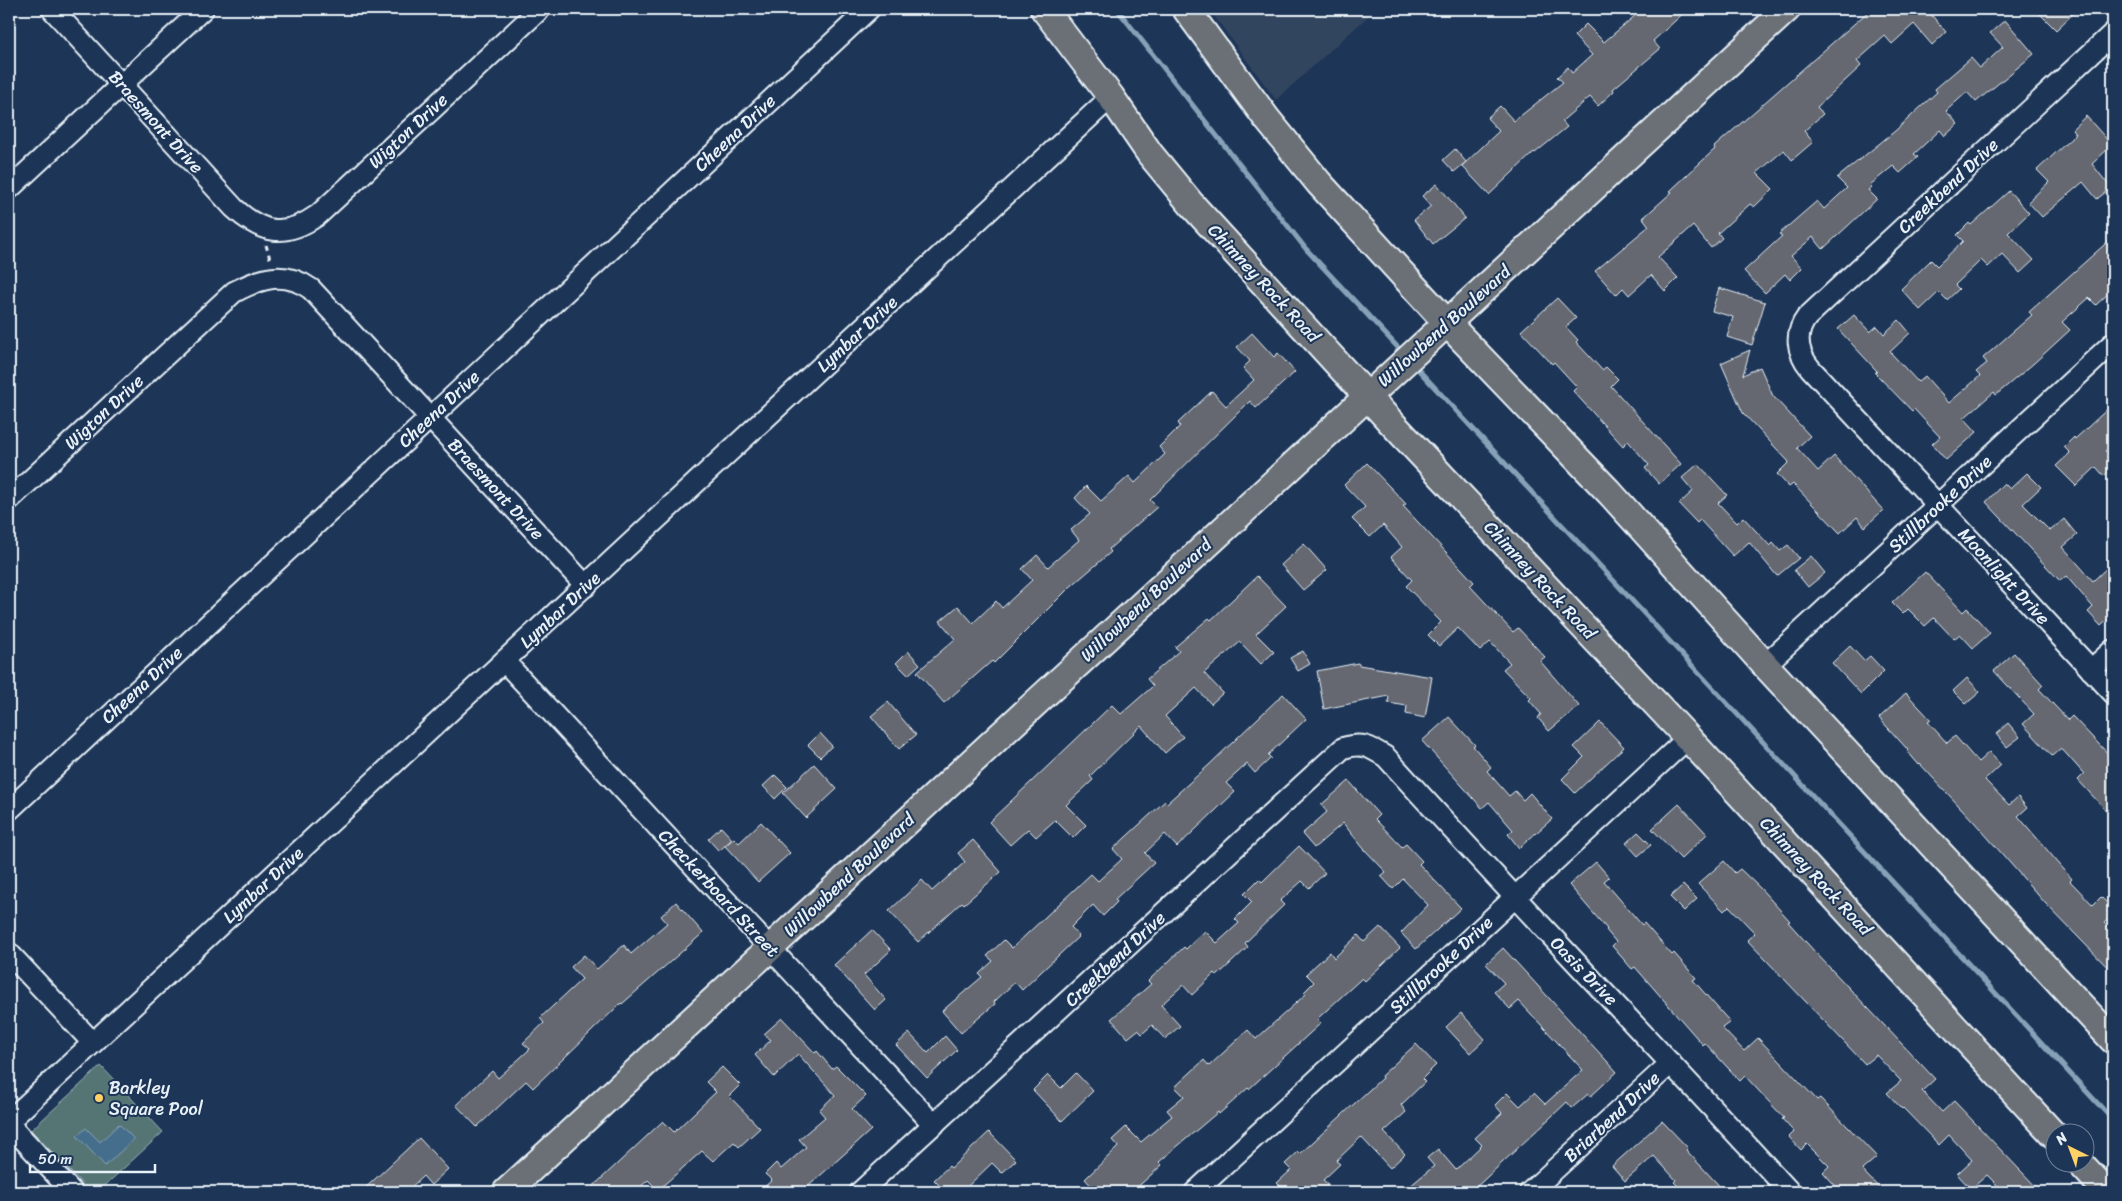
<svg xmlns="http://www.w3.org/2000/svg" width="2122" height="1201" font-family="Sriracha,sans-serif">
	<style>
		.built { fill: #33445e }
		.green { fill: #547575; stroke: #9eb3b6 }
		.water { fill: #456e8d; stroke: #86a2b8 }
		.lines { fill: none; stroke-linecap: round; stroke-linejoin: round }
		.stream { stroke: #86a2b8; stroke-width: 5 }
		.building { fill: #65676f; stroke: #e8f1f8 }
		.minor-casing { stroke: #e8f1f8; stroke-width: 24 }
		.major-casing { stroke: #e8f1f8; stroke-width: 30 }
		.path { stroke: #e8f1f8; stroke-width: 3; stroke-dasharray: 5 4; stroke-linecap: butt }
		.minor { stroke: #1d3557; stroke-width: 20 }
		.major { stroke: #6b6f75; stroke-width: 26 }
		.poi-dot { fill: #ffd166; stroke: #1d3557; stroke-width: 2 }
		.labels { text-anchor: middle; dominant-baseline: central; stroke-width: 4; stroke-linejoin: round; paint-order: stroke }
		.street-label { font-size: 18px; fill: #e8f1f8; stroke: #1d3557 }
		.poi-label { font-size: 18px; fill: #e8f1f8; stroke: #1d3557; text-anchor: start }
	</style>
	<rect width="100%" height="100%" fill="#1d3557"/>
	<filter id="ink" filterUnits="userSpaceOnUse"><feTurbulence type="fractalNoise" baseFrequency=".02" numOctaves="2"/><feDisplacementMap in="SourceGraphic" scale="10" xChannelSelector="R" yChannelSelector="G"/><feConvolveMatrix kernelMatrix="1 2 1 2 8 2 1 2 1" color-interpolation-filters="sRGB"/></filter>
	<g filter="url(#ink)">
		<path class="built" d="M1209,9H1376L1276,100Z"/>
		<path class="green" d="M101,1066L163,1132L98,1192H90L31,1130Z"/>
		<path class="water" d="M119,1124L134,1139L105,1166L77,1136L86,1128L100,1142Z"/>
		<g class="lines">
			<g class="stream">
				<path d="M1117,9L1306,249L1404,354"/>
				<path d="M1413,364L2113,1120"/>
			</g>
		</g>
		<g class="building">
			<path d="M1643,9H1688L1653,41L1660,49L1613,89L1614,91L1598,106L1590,97L1562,121L1567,127L1535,153L1534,152L1489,195L1462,166L1499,131L1487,118L1500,106L1514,121L1563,82L1557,77L1568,67L1572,73L1592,55L1574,36L1586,24L1604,42Z"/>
			<path d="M1871,9H1930L1928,11L1946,32L1932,45L1914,24L1892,44L1885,36L1857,61L1861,66L1817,107L1823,114L1804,131L1813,142L1792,160L1784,150L1757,173L1773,189L1754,207L1750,204L1718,233L1722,238L1711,248L1693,226L1658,257L1678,278L1665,291L1651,275L1629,295L1623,288L1616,295L1595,271L1649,226L1643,218L1672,192L1670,191L1715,149L1714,147Z"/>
			<path d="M2035,9H2078L2056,30Z"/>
			<path d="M2005,20L2034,54L1976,102L1967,92L1946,111L1958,124L1945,136L1940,130L1914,154L1918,157L1900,173L1893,166L1870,185L1872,187L1868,190L1877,199L1823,249L1813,237L1791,256L1802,268L1790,280L1785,274L1765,293L1744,271L1782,236L1779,234L1817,201L1824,209L1847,188L1837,178L1895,131L1937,92L1935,89L1971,58L1980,68L2003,47L1990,33Z"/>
			<path d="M2086,116L2112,145L2092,164L2111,188L2097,199L2083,182L2042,217L2028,202L2049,182L2037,170L2076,134L2072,129Z"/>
			<path d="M1455,149L1466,162L1454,172L1443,160Z"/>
			<path d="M1437,184L1465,218L1433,244L1414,220L1431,206L1422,196Z"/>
			<path d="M2009,191L2029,213L2008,233L2034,260L2020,273L2002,254L1988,267L1981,260L1955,285L1959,289L1947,300L1939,292L1920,310L1901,289L1931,260L1937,266L1963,241L1957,235L1969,223L1971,225Z"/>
			<path d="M2113,237V289L2096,305L2089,298L2062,322L2070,330L2034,363L1996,395L1994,392L1964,418L1977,432L1946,460L1932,444L1940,437L1914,409L1912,411L1875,373L1877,371L1838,329L1854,315L1870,332L1877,326L1884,334L1899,320L1910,333L1890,352L1918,382L1925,376L1949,403L1980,376L1976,372L1987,363L1983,358L2032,315L2029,312Z"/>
			<path d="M1719,288L1765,302L1752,345L1727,337L1733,317L1712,311Z"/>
			<path d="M1557,298L1576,318L1566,327L1578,340L1576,342L1602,370L1606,367L1618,379L1611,386L1681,464L1659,484L1645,468L1649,465L1628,441L1623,446L1573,391L1577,387L1554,362L1552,364L1521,331Z"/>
			<path d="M1252,333L1274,357L1278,353L1295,372L1256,408L1250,401L1150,500L1157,507L1109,549L1111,552L1069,588L994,663L992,661L944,703L917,672L955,639L940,621L958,606L973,623L996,601L1002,608L1032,580L1022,569L1037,555L1048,567L1079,540L1071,530L1090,514L1075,498L1086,486L1101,501L1129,476L1135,483L1165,454L1159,447L1180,426L1178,423L1212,391L1226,406L1254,380L1243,368L1250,361L1237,347Z"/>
			<path d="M1750,350L1743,375L1760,367L1773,396L1810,436L1797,448L1818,471L1834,456L1883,510L1865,527L1857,517L1840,533L1793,484L1789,487L1777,474L1789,462L1743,413L1721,363Z"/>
			<path d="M2113,404V443L2105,451L2113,459V467L2104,476L2096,467L2076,486L2056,466L2070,453L2064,447L2074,437L2075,439Z"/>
			<path d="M1367,463L1406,504L1403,506L1474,582L1470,586L1513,632L1518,628L1545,657L1540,661L1579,706L1549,731L1538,718L1541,714L1529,700L1531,698L1503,669L1510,663L1490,642L1480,651L1458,628L1439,646L1428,635L1441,622L1406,586L1412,580L1391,557L1402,547L1383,525L1370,537L1352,519L1365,507L1344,485Z"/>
			<path d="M1698,464L1727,495L1718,503L1737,523L1743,517L1770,546L1773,543L1780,551L1788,545L1799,558L1777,576L1749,542L1733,556L1700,520L1697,523L1679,504L1693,491L1682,478Z"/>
			<path d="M2027,473L2041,487L2023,504L2050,531L2064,519L2077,535L2063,547L2093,581L2113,562V615L2101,626L2088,612L2093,607L2066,576L2060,581L1986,502L2004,483L2010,489Z"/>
			<path d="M1304,544L1327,570L1303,590L1281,565Z"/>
			<path d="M1811,556L1825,573L1808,587L1794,570Z"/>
			<path d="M1925,572L1963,612L1967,608L1990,633L1973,648L1960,634L1954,639L1934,618L1925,626L1908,609L1903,614L1892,603Z"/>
			<path d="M1257,576L1286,606L1256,634L1274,652L1261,664L1240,642L1204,673L1223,693L1211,704L1196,688L1165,716L1183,737L1165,753L1141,726L1090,776L1093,780L1066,805L1086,825L1073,838L1055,820L1036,837L1028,829L1010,845L989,822L1112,705L1121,714L1153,686L1147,679L1179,651L1175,647L1209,618L1211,620Z"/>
			<path d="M1850,646L1864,661L1870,656L1884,671L1861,694L1832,663Z"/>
			<path d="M908,651L920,664L908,675L896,663Z"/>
			<path d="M1303,651L1310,664L1298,671L1290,658Z"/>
			<path d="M2014,653L2043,685L2039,689L2068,720L2072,716L2113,759V818L2078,780L2084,774L2061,748L2052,756L2023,724L2034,714L1994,671Z"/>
			<path d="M1358,663L1359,665L1432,677L1425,718L1406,714L1407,706L1388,703L1389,696L1324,709L1317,671Z"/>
			<path d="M1967,678L1980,692L1966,704L1953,691Z"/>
			<path d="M1906,693L1931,720L1928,722L1947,743L1955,736L1978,762L1989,752L2001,765L1985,780L2009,805L2018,797L2027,808L2018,816L2072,879L2070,881L2093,905L2101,897L2113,909V914L2104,923L2113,932V973L2045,903L1975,823L1920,764L1919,765L1907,751L1908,750L1879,718Z"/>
			<path d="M1283,694L1306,719L1268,755L1271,758L1255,773L1247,764L1226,783L1235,792L1177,847L1165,834L1145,853L1154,863L1115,899L1117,902L1103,916L1093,905L1071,927L1079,936L1022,990L1015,982L994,1002L995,1004L961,1033L942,1011L982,977L979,974L993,961L987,956L1004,940L1012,948L1091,874L1098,881L1122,859L1113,849L1165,801L1167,803L1209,765Z"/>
			<path d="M888,702L916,735L899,749L871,716Z"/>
			<path d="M1449,717L1475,745L1473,746L1491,767L1487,771L1509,796L1515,791L1523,800L1530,793L1552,819L1519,848L1508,834L1513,830L1489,802L1482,808L1422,741Z"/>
			<path d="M1600,722L1624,747L1575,793L1562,779L1584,757L1574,747Z"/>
			<path d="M2008,723L2020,737L2007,747L1996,734Z"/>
			<path d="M820,733L832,746L820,757L808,745Z"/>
			<path d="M814,764L837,789L806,818L783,793Z"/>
			<path d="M775,775L787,787L775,799L763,786Z"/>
			<path d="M1349,781L1379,815L1375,819L1402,847L1406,844L1422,861L1419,864L1461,908L1416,949L1401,933L1428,905L1403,879L1393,889L1381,876L1386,872L1364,849L1343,823L1314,848L1302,834L1327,812L1321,805Z"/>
			<path d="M1679,804L1707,834L1681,859L1652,829Z"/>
			<path d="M761,822L790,853L758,882L725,846L734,838L739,843Z"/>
			<path d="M721,827L732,839L719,851L708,839Z"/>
			<path d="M1638,832L1651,845L1638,856L1626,843Z"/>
			<path d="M973,840L1001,872L964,904L962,902L918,942L889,911L922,880L932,891L965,862L958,853Z"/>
			<path d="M1299,846L1325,873L1309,888L1302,881L1280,901L1284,905L1245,943L1248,947L1217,976L1215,973L1192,995L1183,985L1161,1005L1180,1026L1165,1039L1152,1025L1142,1034L1138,1030L1128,1038L1111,1019L1151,984L1148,981L1184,947L1186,949L1205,931L1217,943L1239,923L1235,919L1252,902L1244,894L1259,879L1262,882Z"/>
			<path d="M1724,861L1735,873L1740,869L1761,889L1790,921L1788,922L1815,952L1935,1079L1922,1091L1942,1112L1954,1101L2041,1192H2004L1987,1175L1971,1189L1957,1174L1972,1160L1949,1135L1939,1145L1903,1108L1902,1109L1887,1093L1901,1081L1876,1055L1865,1064L1747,940L1755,933L1729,906L1724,911L1698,884Z"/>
			<path d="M1596,862L1609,877L1604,881L1642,925L1644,923L1672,955L1674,953L1696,978L1693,980L1730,1022L1722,1028L1744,1051L1758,1038L1817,1100L1820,1098L1877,1157L1862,1170L1883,1192H1841L1823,1172L1829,1166L1807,1144L1801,1150L1789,1137L1794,1132L1782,1119L1784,1118L1745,1076L1740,1081L1705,1043L1703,1045L1635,967L1632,969L1612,946L1616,942L1606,930L1607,929L1569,885Z"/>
			<path d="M1683,885L1697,899L1684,911L1670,897Z"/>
			<path d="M676,902L703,933L622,1004L621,1003L533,1088L526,1081L477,1127L456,1105L492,1071L498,1078L530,1049L523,1043L544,1023L540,1018L582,979L571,967L584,955L597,969L624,945L631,954L667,923L661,916Z"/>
			<path d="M1380,927L1400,948L1365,981L1362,978L1317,1019L1321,1023L1249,1089L1248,1088L1219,1114L1218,1112L1159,1162L1162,1165L1132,1192H1097L1085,1179L1118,1147L1112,1140L1126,1127L1141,1142L1172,1116L1167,1110L1184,1096L1175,1087L1204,1060L1209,1066L1248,1030L1256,1039L1306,994L1304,992L1314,982L1306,974L1330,952L1334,958L1358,935L1364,942Z"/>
			<path d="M872,930L891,950L864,975L886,1000L875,1010L834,965Z"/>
			<path d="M1503,948L1617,1072L1590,1097L1588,1094L1572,1108L1567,1102L1471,1192H1403L1434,1166L1427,1158L1438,1149L1456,1170L1482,1145L1475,1138L1502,1113L1495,1105L1507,1093L1520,1106L1534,1093L1545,1104L1583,1070L1519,1001L1510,1009L1494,992L1504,983L1486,964Z"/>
			<path d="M1461,1013L1485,1039L1470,1053L1446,1027Z"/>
			<path d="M782,1018L815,1053L817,1051L832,1069L836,1066L866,1096L852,1109L871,1130L802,1192H759L772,1180L765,1174L776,1163L781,1169L806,1147L799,1139L825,1117L819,1110L835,1095L798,1054L774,1077L755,1055L771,1040L764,1034Z"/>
			<path d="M909,1033L928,1053L945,1036L957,1050L927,1078L896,1045Z"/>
			<path d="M1416,1044L1436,1065L1422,1079L1425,1082L1401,1105L1406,1112L1384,1132L1405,1154L1390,1168L1361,1137L1336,1161L1340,1164L1323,1180L1329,1185L1321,1192H1286L1277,1183L1291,1170L1285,1164L1298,1152L1300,1154L1382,1078L1381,1076Z"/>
			<path d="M722,1067L740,1085L729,1096L760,1128L739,1147L734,1142L713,1161L702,1151L658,1190L648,1180L635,1192H587L663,1121L674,1132L716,1092L706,1082Z"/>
			<path d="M1076,1073L1093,1091L1062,1121L1033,1090L1048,1075L1061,1088Z"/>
			<path d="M1662,1121L1688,1148L1686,1150L1725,1192H1684L1674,1182L1676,1180L1654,1156L1625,1181L1612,1166Z"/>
			<path d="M989,1132L1016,1160L1002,1173L992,1163L968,1186L974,1192H946L934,1180L949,1166L951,1168Z"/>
			<path d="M419,1138L448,1169L431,1185L423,1176L406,1192H361Z"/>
		</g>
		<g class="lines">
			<g class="minor-casing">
				<g id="minor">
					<path d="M52,9L234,208C262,234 285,238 318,215L540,9"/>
					<path d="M2113,33L1807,317C1794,334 1797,352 1810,368L2113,693"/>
					<path d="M9,189L203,9"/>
					<path d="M9,500L234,292C261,278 284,270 311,289L586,586"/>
					<path d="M504,661L934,1125"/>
					<path d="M1765,665L2113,343"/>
					<path d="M2091,670L2113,650"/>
					<path d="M9,810L869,9"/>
					<path d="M9,953L93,1043"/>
					<path d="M9,1121L1111,97"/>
					<path d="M9,1124L72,1192"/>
					<path d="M860,1192L1343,748C1362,742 1370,747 1386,757C1519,904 1656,1046 1790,1192"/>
					<path d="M1195,1192L1688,738"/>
					<path d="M1530,1192L1671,1063"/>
				</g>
			</g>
			<g class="major-casing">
				<g id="major">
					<path d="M1044,9L1111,97L1150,154L1192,205L1389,420L1688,738L2054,1135"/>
					<path d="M1186,9L1267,119L1319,183L1448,324L1610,493L1765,665L2113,1040"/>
					<path d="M2081,1164L2107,1192"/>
					<path d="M506,1192L1787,9"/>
				</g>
			</g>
			<path class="path" d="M266,245L271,262"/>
			<use href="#minor" class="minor"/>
			<use href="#major" class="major"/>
		</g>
	</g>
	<circle class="poi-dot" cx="99" cy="1098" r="5"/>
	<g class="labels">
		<g class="street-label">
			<text transform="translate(156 122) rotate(48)">Braesmont Drive</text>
			<text transform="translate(408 131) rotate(-43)">Wigton Drive</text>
			<text transform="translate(735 133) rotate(-43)">Cheena Drive</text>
			<text transform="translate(1948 186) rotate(-43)">Creekbend Drive</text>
			<text transform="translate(1264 283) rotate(47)">Chimney Rock Road</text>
			<text transform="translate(1444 326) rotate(-42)">Willowbend Boulevard</text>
			<text transform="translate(857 334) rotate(-43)">Lymbar Drive</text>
			<text transform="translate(439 409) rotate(-43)">Cheena Drive</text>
			<text transform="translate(104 412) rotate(-43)">Wigton Drive</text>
			<text transform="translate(496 489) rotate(47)">Braesmont Drive</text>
			<text transform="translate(1940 504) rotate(-43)">Stillbrooke Drive</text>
			<text transform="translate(2004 576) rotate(47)">Moonlight Drive</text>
			<text transform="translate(1540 580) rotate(47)">Chimney Rock Road</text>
			<text transform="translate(1146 600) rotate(-43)">Willowbend Boulevard</text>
			<text transform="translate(560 610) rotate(-43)">Lymbar Drive</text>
			<text transform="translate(142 685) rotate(-43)">Cheena Drive</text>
			<text transform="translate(849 875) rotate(-43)">Willowbend Boulevard</text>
			<text transform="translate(1816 876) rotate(47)">Chimney Rock Road</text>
			<text transform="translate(263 885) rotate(-43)">Lymbar Drive</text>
			<text transform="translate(719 893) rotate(47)">Checkerboard Street</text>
			<text transform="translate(1115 959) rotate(-43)">Creekbend Drive</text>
			<text transform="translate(1441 965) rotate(-43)">Stillbrooke Drive</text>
			<text transform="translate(1584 971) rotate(46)">Oasis Drive</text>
			<text transform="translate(1612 1117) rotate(-43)">Briarbend Drive</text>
		</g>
		<g class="poi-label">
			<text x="109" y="1088">Barkley<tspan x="109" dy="21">Square Pool</tspan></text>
		</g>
	</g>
	<rect width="2122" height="1201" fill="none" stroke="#1d3557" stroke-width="30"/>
	<rect x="15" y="15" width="2092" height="1171" fill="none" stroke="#e8f1f8" stroke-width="2" filter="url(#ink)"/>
	<g transform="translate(2070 1148) rotate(318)"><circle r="24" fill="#1d3557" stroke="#6e8097"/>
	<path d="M0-4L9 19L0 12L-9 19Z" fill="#ffd166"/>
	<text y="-8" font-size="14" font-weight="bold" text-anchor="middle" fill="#e8f1f8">N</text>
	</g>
	<path d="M30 1164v8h125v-8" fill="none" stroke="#e8f1f8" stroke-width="2.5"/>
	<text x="38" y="1164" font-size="15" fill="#e8f1f8" stroke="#1d3557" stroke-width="4" paint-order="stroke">50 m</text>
</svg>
